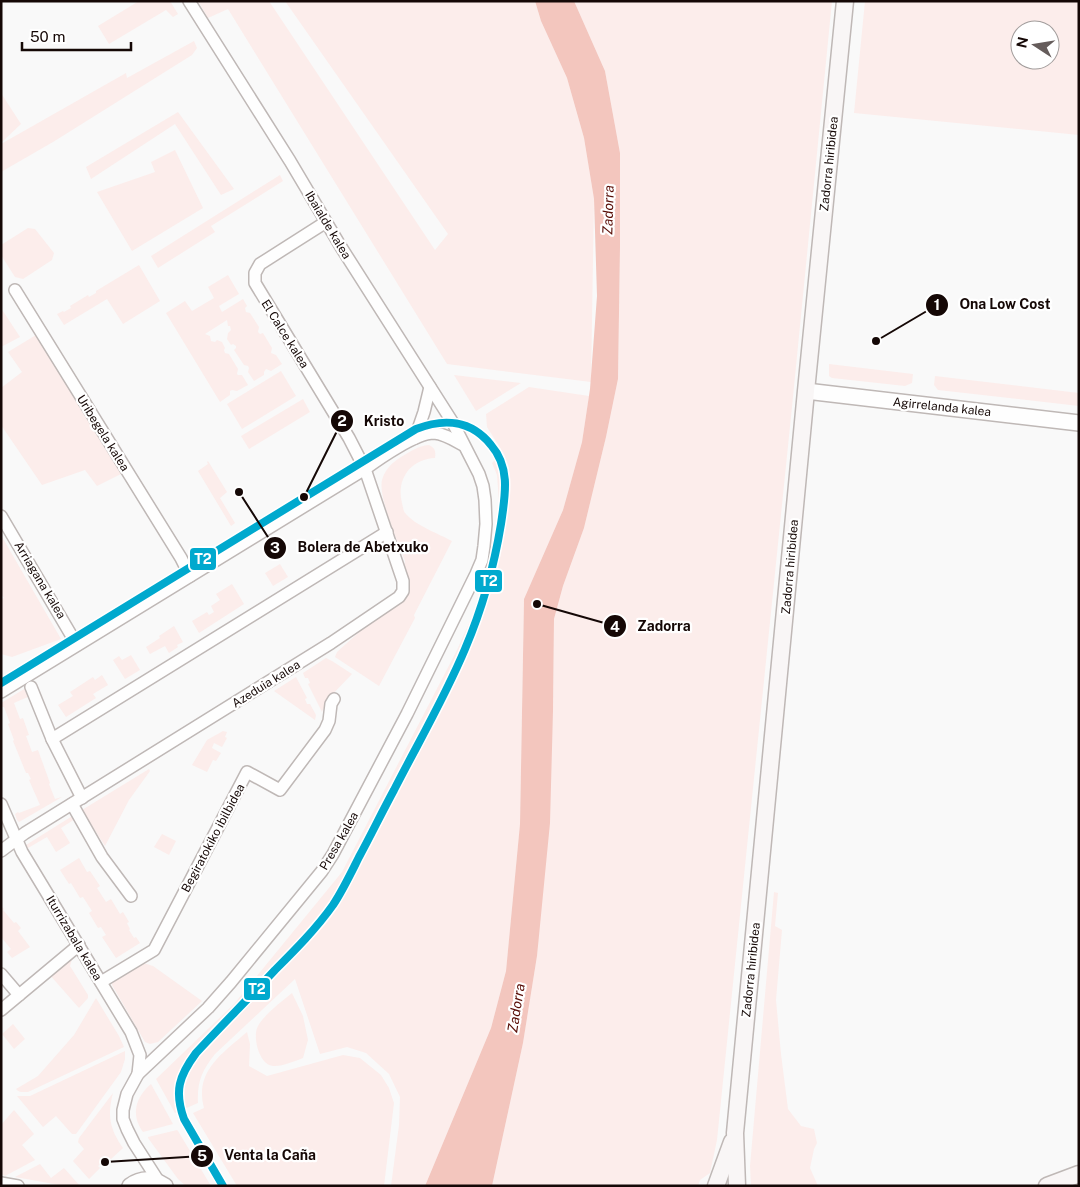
<svg xmlns="http://www.w3.org/2000/svg" width="1080" height="1187" font-family="'Public Sans',sans-serif">
	<style>
		.green { fill: #fcedeb; fill-rule: evenodd }
		.water { fill: #f3c6be }
		.lines { fill: none; stroke-linecap: round; stroke-linejoin: round }
		.minor-casing { stroke: #bfb8b6; stroke-width: 14 }
		.tertiary-casing { stroke: #bfb8b6; stroke-width: 18 }
		.secondary-casing { stroke: #bfb8b6; stroke-width: 19 }
		.minor { stroke: #fefefe; stroke-width: 11 }
		.tertiary { stroke: #fefefe; stroke-width: 15 }
		.secondary { stroke: #f9f6f6; stroke-width: 16 }
		.tram-1-casing { stroke: #fff; stroke-width: 11 }
		.tram-1 { stroke: #00a9ce; stroke-width: 8 }
		.labels { text-anchor: middle; dominant-baseline: central; stroke-width: 4.5; stroke-linejoin: round; paint-order: stroke }
		.street-label { font-size: 12px; fill: #150806; stroke: #fff }
		.water-label { font-size: 14px; font-style: italic; fill: #580c05; stroke: #fff }
		.leader { fill: none; stroke: #150806; stroke-width: 2 }
		.callout-dot { fill: #150806; stroke: #fff; stroke-width: 2 }
		.mark-label { font-size: 15px; text-anchor: middle; font-weight: bold; fill: #fff }
		.callout-label { font-size: 14px; text-anchor: middle; font-weight: bold; fill: #150806; stroke: #fff; stroke-width: 4.5; stroke-linejoin: round; paint-order: stroke }
		.line-badge { stroke: #fff; stroke-width: 2 }
		.badge-label { font-size: 14px; text-anchor: middle; font-weight: bold; fill: #fff }
	</style>
	<rect width="100%" height="100%" fill="#f9f9f9"/>
	<g class="green">
		<path d="M139,1H170L178,14L173,17L166,10L109,44L98,26Z"/>
		<path d="M198,1H269L435,250L448,234L285,1H535L541,21L567,78L584,138L594,199L591,382L447,364L228,9L208,18Z"/>
		<path d="M574,1H832L792,407L717,1140L710,1173L700,1180L698,1186H492L523,1043L537,956L553,711L554,619L563,586L584,528L606,437L618,379L620,247V153L605,71Z"/>
		<path d="M865,1H1079V135L854,113ZM1020,30H1050V60H1020Z"/>
		<path d="M194,41L197,48L192,55L53,142L1,172V144L126,73L127,78Z"/>
		<path d="M1,93L21,124L1,143Z"/>
		<path d="M178,112L234,189L221,195L175,124L91,179L86,167Z"/>
		<path d="M175,150L203,208L132,251L97,192L155,172L151,162Z"/>
		<path d="M280,175L283,181L211,226L215,232L158,268L151,256Z"/>
		<path d="M28,228L35,229L54,253L52,260L23,279L15,277L1,255V245Z"/>
		<path d="M139,265L160,301L123,324L107,299L64,325L57,314L63,311L64,312L71,308L70,306L88,295L89,297L96,293V291Z"/>
		<path d="M228,275L239,294L219,306L222,312L243,299L247,306L245,308L246,312L250,313L259,327L258,332L260,334L263,333L272,348L271,353L276,355L282,364L271,371L266,369L264,372V375L254,381L248,372L249,368L248,366L244,365L234,350L236,348V346L233,344L231,345L227,339L228,333L231,330L230,326H228L227,320L205,334L210,336L211,341L215,342L217,340L222,342L225,348L224,350L225,353L229,354L238,369L237,374L238,375H242L248,385L237,391L232,390L230,391V395L220,402L166,313L185,301L192,311L214,298L208,287Z"/>
		<path d="M1,308L20,337L1,347Z"/>
		<path d="M36,335L127,471L97,486L85,470L42,485L1,425V388L22,372L8,352Z"/>
		<path d="M829,364L913,374L912,383L905,386L832,378L829,376Z"/>
		<path d="M281,371L296,396L242,429L227,404Z"/>
		<path d="M454,375L521,383L476,411Z"/>
		<path d="M935,376L1079,393V406L938,390L934,385Z"/>
		<path d="M529,387L589,396L582,442L563,510L524,599L520,824L506,971L491,1028L425,1186H391L399,1125L400,1097L389,1074L366,1053L347,1047L320,1054L295,979L215,1054C202,1071 197,1081 198,1103L175,1113L156,1079L234,1004L342,872L457,650L475,610L486,577L496,527L499,503L498,488L497,475L492,463L496,459L500,469L502,487L510,486L509,468L504,454L487,427L486,414Z"/>
		<path d="M303,399L310,412L249,449L241,436Z"/>
		<path d="M429,445C435,448 436,451 435,458C410,459 396,480 402,503C403,507 403,511 406,514C415,525 439,534 452,541L414,615L415,618L379,686L335,657L337,652L366,626L408,591C410,578 402,572 405,561C398,543 378,496 382,480C385,469 393,462 401,457C412,451 417,446 429,445Z"/>
		<path d="M208,461L227,492L220,498L235,523L231,526L198,471L208,464L207,462Z"/>
		<path d="M1,535L61,639L12,657L1,654V599L4,598L1,594Z"/>
		<path d="M280,564L288,577L273,586L265,573Z"/>
		<path d="M232,584L244,604L199,633L192,621L207,612L209,615L214,612L211,606L220,600L216,594Z"/>
		<path d="M174,626L183,642L177,645L178,647L169,653L165,646L150,654L146,647L160,638L159,636Z"/>
		<path d="M131,655L140,670L125,679L113,660L119,656L122,660Z"/>
		<path d="M326,658L332,661L352,674L327,700L322,712L308,684L310,683L308,678H305L303,673Z"/>
		<path d="M102,675L108,685L93,694L96,698L66,717L58,705L73,696L70,692L93,677L95,680Z"/>
		<path d="M296,677L307,698L305,699L307,704H310L316,715L315,720L274,691Z"/>
		<path d="M26,688L30,696L14,703L20,719L23,718L29,735L26,736L32,752L38,750L50,783L49,784L55,799L62,797L19,822L17,820L15,814L18,812L19,813L40,805L29,780L31,779L28,773H26L13,741L14,740L8,724L10,723L4,707H1V703Z"/>
		<path d="M223,731L227,732L225,737L227,738L222,747L214,743L212,748L221,753L216,761L213,760L207,772L192,765L207,740Z"/>
		<path d="M149,769L150,771L129,800L105,846L82,810Z"/>
		<path d="M74,815L75,819L61,828L70,843L56,852L47,837L28,848L26,845Z"/>
		<path d="M162,834L176,841L169,855L154,847Z"/>
		<path d="M79,858L87,872L90,871L100,886L97,888L106,902L111,899L120,914L123,912L129,922L127,923L130,929L129,930L134,938L136,937L140,943L116,958L102,937L106,935L101,927L98,928L89,913L92,911L83,897L80,898L71,883L69,884L60,870Z"/>
		<path d="M774,892L778,893L775,926L782,930L776,1000L781,1054L788,1109L801,1126L814,1129L817,1143L814,1149L810,1168L818,1186H751L750,1166Z"/>
		<path d="M1,906L4,909L3,910L14,923L16,922L21,928L18,931L30,947L12,958L7,952L11,949L1,937Z"/>
		<path d="M70,958L72,959L70,966L88,995V998L79,1008L49,974Z"/>
		<path d="M140,962L153,966L202,1001L158,1042L150,1044L145,1042L112,985V982Z"/>
		<path d="M292,993L303,1016L308,1040L303,1058C295,1061 281,1067 273,1066C259,1065 252,1036 258,1026C264,1015 282,1001 292,993Z"/>
		<path d="M96,998L119,1036L124,1047L28,1092C23,1092 19,1093 16,1089L38,1076L74,1035Z"/>
		<path d="M13,1024L25,1039L14,1049L2,1034Z"/>
		<path d="M247,1032L250,1044L249,1066L267,1076L343,1055L360,1058L381,1075L389,1088L394,1103L384,1186H237L193,1113L204,1108C194,1071 223,1053 247,1032Z"/>
		<path d="M125,1051V1059L121,1072L76,1134H72L56,1116L43,1127L17,1096H30Z"/>
		<path d="M151,1084L173,1124L143,1132C130,1114 136,1097 151,1084Z"/>
		<path d="M113,1093C107,1116 110,1129 123,1148L111,1159L108,1157L98,1166L100,1168L89,1179L73,1161L84,1149L78,1142L79,1138Z"/>
		<path d="M14,1110L34,1134L22,1145L35,1160L5,1176L1,1174V1125Z"/>
		<path d="M190,1124L227,1186H219L185,1129V1127Z"/>
		<path d="M177,1130L178,1131L211,1186H186L178,1179L148,1138V1137Z"/>
		<path d="M40,1164L51,1178L64,1168L80,1186H65L15,1177Z"/>
	</g>
	<path class="water" d="M535,1H574L605,71L620,153V247L618,379L606,437L584,528L563,586L554,619L553,711L550,823L537,956L523,1043L492,1186H425L491,1028L506,971L520,824L524,599L563,510L582,442L590,389L597,296L594,199L584,138L567,78L541,21Z"/>
	<g class="lines">
		<g class="minor-casing">
			<g id="minor">
				<path d="M15,290L181,558L190,576"/>
				<path d="M415,438L424,412L430,387"/>
				<path d="M1,516L77,645"/>
				<path d="M31,687L52,739L82,798"/>
				<path d="M1,692L365,469C380,458 416,433 434,433C445,434 454,440 463,445"/>
				<path d="M52,739L387,532"/>
				<path d="M1,804L22,852L131,1032L140,1055L138,1074"/>
				<path d="M72,804L102,857L131,896"/>
				<path d="M1,851L25,833L331,643L399,597L403,591V581L365,469L349,438L255,283V273L260,264L326,222"/>
				<path d="M1,974L19,995"/>
				<path d="M101,982L154,950L247,772L280,790L325,730L329,721L331,704L334,699"/>
				<path d="M1,1010L79,945"/>
				<path d="M159,1182L134,1143L127,1129L123,1119V1110L127,1094L138,1074L208,1008L231,982L322,871L333,854L407,714L476,574L482,560L484,546L486,524L485,500L483,486L479,474L453,423L341,247L290,161L189,1"/>
				<path d="M1,1183L18,1186"/>
			</g>
		</g>
		<g class="tertiary-casing">
			<g id="tertiary">
				<path d="M806,391L1079,423"/>
				<path d="M130,1186C141,1178 153,1178 165,1186"/>
			</g>
		</g>
		<g class="secondary-casing">
			<g id="secondary">
				<path d="M716,1186L732,1142"/>
				<path d="M737,1186L735,1133L806,391L845,1"/>
				<path d="M1047,1186L1079,1174"/>
			</g>
		</g>
		<use href="#minor" class="minor"/>
		<use href="#tertiary" class="tertiary"/>
		<use href="#secondary" class="secondary"/>
		<g class="tram-1-casing">
			<path id="tram-1" d="M1,683L416,429C444,418 471,420 491,445C511,468 505,496 501,524C494,567 482,609 465,649C445,697 418,743 394,790C382,812 371,835 359,857C351,873 343,890 333,905C316,929 295,950 275,970C249,998 222,1025 196,1053C179,1076 174,1091 184,1119L223,1186"/>
		</g>
		<use href="#tram-1" class="tram-1"/>
	</g>
	<g class="labels">
		<g class="street-label">
			<text transform="translate(829 164) rotate(-84)">Zadorra hiribidea</text>
			<text transform="translate(328 225) rotate(59)">Ibaialde kalea</text>
			<text transform="translate(285 334) rotate(58)">El Calce kalea</text>
			<text transform="translate(942 407) rotate(6)">Agirrelanda kalea</text>
			<text transform="translate(103 433) rotate(58)">Uribegela kalea</text>
			<text transform="translate(790 567) rotate(-85)">Zadorra hiribidea</text>
			<text transform="translate(40 580) rotate(59)">Arriagana kalea</text>
			<text transform="translate(266 684) rotate(-32)">Azeduia kalea</text>
			<text transform="translate(213 838) rotate(-62)">Begiratokiko ibilbidea</text>
			<text transform="translate(339 841) rotate(-60)">Presa kalea</text>
			<text transform="translate(74 938) rotate(59)">Iturrizabala kalea</text>
			<text transform="translate(751 970) rotate(-84)">Zadorra hiribidea</text>
		</g>
		<g class="water-label">
			<text transform="translate(608 210) rotate(-88)">Zadorra</text>
			<text transform="translate(516 1008) rotate(-81)">Zadorra</text>
		</g>
	</g>
	<path class="leader" d="M876 341L937 305M304 497L342 421M239 492L275 548M537 604L615 626M105 1162L202 1156"/>
	<g class="callout-dot">
		<circle cx="876" cy="341" r="5"/>
		<circle cx="304" cy="497" r="5"/>
		<circle cx="239" cy="492" r="5"/>
		<circle cx="537" cy="604" r="5"/>
		<circle cx="105" cy="1162" r="5"/>
		<circle cx="937" cy="305" r="12"/>
		<circle cx="342" cy="421" r="12"/>
		<circle cx="275" cy="548" r="12"/>
		<circle cx="615" cy="626" r="12"/>
		<circle cx="202" cy="1156" r="12"/>
	</g>
	<g class="mark-label">
		<text x="937" y="310">1</text>
		<text x="342" y="426">2</text>
		<text x="275" y="553">3</text>
		<text x="615" y="632">4</text>
		<text x="202" y="1161">5</text>
	</g>
	<g class="callout-label">
		<text x="1005" y="309">Ona Low Cost</text>
		<text x="384" y="426">Kristo</text>
		<text x="363" y="552">Bolera de Abetxuko</text>
		<text x="664" y="631">Zadorra</text>
		<text x="270" y="1160">Venta la Caña</text>
	</g>
	<g class="line-badge">
		<rect x="189" y="547" width="28" height="24" rx="5" fill="#00a9ce"/>
		<rect x="474" y="569" width="29" height="24" rx="5" fill="#00a9ce"/>
		<rect x="243" y="977" width="28" height="24" rx="5" fill="#00a9ce"/>
	</g>
	<g class="badge-label">
		<text x="203" y="564">T2</text>
		<text x="489" y="586">T2</text>
		<text x="257" y="994">T2</text>
	</g>
	<rect width="1080" height="1187" fill="none" stroke="#150806" stroke-width="5"/>
	<g transform="translate(1035 45) rotate(282)"><circle r="24" fill="#ffffff" stroke="#a19c9b"/>
	<path d="M0-4L9 19L0 12L-9 19Z" fill="#655c5b"/>
	<text y="-8" font-size="14" font-weight="bold" text-anchor="middle" fill="#150806">N</text>
	</g>
	<path d="M22 42v8h109v-8" fill="none" stroke="#150806" stroke-width="2.5"/>
	<text x="30" y="42" font-size="15" fill="#150806" stroke="#ffffff" stroke-width="4" paint-order="stroke">50 m</text>
</svg>
